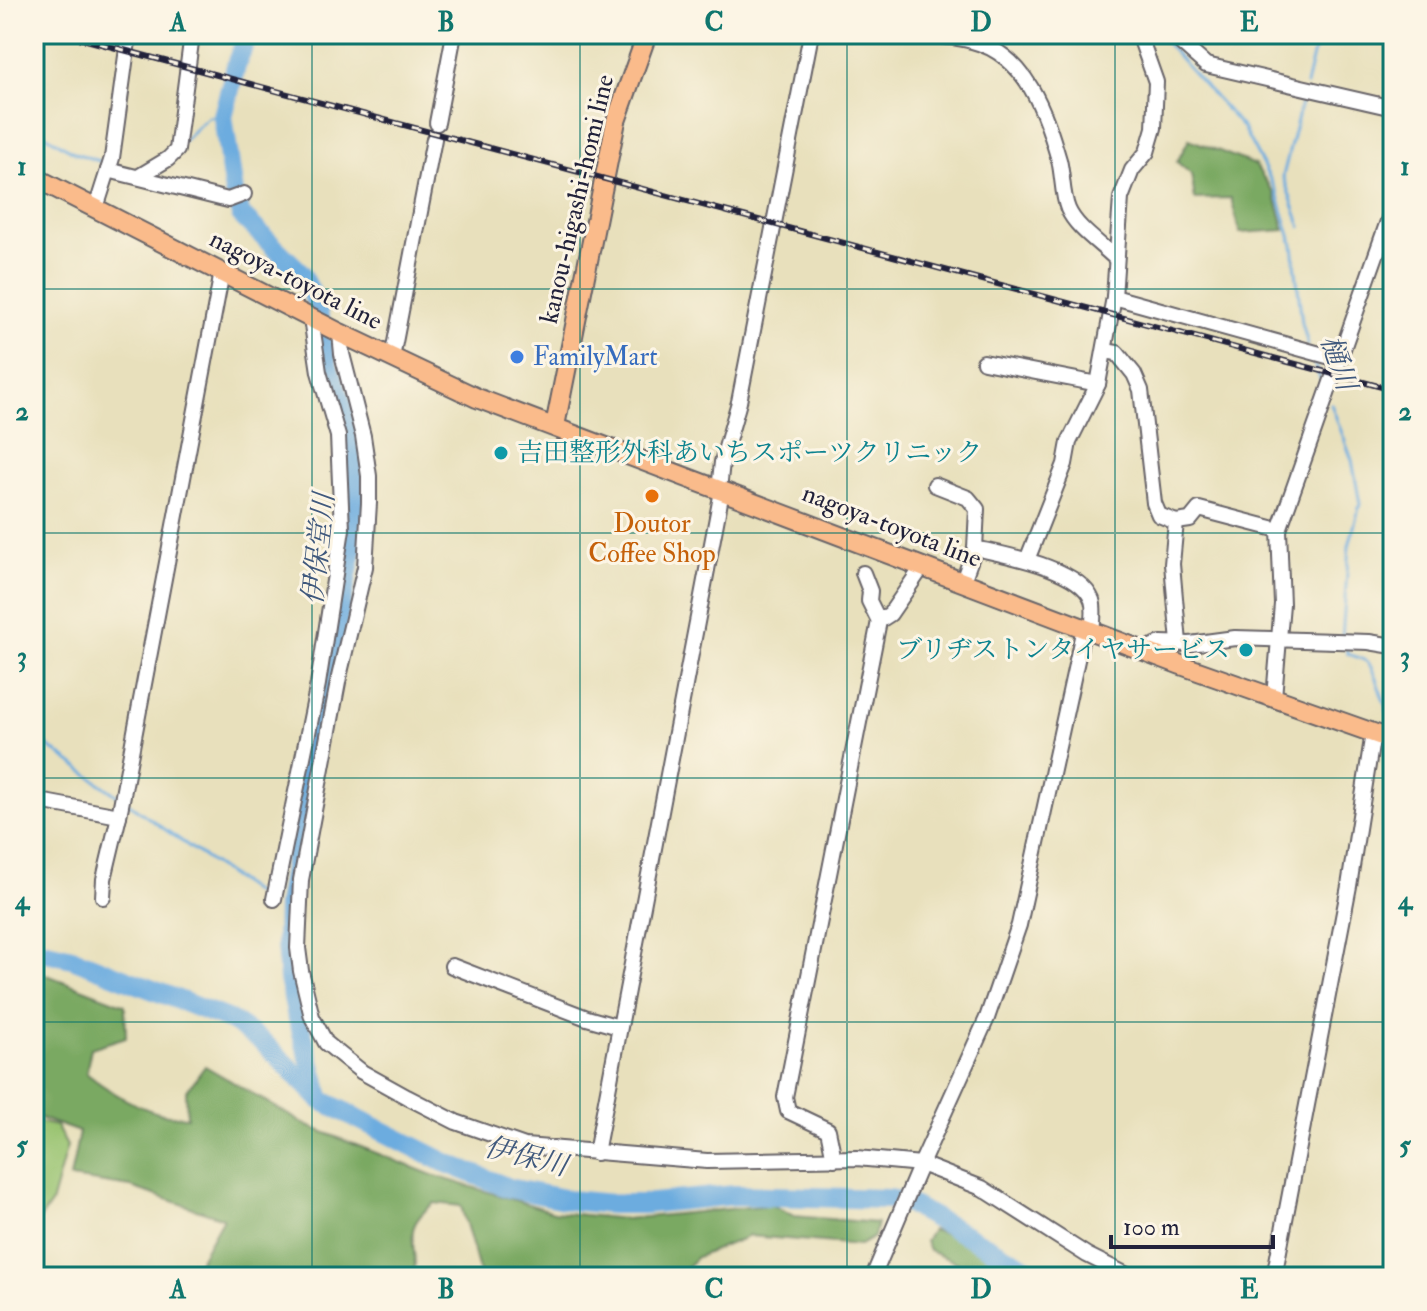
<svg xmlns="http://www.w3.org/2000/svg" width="1427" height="1311" font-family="'IM FELL Double Pica','Noto Serif JP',serif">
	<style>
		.green { fill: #98c370; stroke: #5d7256; stroke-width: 2 }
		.forest { fill: #7aa962; stroke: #4e664e; stroke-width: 2 }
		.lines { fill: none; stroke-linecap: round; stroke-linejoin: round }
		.stream { stroke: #6cacdf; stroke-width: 3 }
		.river { stroke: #6cacdf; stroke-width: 20 }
		.minor-casing { stroke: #676468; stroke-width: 18 }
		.major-casing { stroke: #676468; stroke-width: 22 }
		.minor { stroke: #fff; stroke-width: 14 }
		.major { stroke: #fabb8b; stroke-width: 18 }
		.rail-casing { stroke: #22223b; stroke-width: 6 }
		.rail { stroke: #fcf5e5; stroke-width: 3; stroke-dasharray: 9; stroke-linecap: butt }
		.grid { fill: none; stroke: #0f766e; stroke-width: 2; stroke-opacity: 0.55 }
		.shop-dot { fill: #3f7fe0; stroke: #fcf5e5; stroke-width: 3 }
		.culture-dot { fill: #0f9aa8; stroke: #fcf5e5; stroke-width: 3 }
		.food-dot { fill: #e8710a; stroke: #fcf5e5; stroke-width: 3 }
		.labels { text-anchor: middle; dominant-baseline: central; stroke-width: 6; stroke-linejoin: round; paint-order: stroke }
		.street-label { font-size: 26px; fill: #22223b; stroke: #fcf5e5 }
		.shop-label { font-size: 26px; fill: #366cbe; stroke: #fcf5e5; text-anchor: start }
		.culture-label { font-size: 26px; fill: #0d838f; stroke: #fcf5e5; text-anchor: start }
		.food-label { font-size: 26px; fill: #c56008; stroke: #fcf5e5 }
		.water-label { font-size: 28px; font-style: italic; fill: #40597d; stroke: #fcf5e5 }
		.neatline { fill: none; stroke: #0f766e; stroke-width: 3 }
		.grid-label { font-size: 26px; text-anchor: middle; font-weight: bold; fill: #0f766e }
	</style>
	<rect width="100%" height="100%" fill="#fcf5e5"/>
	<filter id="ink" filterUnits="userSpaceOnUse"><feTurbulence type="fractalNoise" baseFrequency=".0125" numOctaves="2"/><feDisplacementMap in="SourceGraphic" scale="16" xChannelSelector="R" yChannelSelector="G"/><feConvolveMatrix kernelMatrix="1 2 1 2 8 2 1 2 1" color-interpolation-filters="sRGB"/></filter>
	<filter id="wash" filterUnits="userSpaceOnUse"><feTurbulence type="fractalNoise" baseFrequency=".006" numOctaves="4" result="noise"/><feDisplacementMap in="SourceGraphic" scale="32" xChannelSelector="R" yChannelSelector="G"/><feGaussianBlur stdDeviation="1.8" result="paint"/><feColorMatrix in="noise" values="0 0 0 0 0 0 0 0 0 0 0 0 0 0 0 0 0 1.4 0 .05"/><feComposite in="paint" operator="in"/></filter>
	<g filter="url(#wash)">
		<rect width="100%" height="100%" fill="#e8e0bc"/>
		<path class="green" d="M34,1121L56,1126L67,1146L51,1204L34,1227Z"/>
		<g class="forest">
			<path d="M1189,139L1255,165L1274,193L1285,230L1240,233L1231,198L1195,199L1191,174L1177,162Z"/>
			<path d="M34,970L125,1005L126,1037L91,1048L86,1073C115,1096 150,1117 187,1117L186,1092L205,1066L308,1126L432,1175L554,1212L625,1219L772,1205L794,1216L877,1223L874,1237L860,1245L749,1236L697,1257L676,1277H481L461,1206L434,1203C397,1232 420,1242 414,1277H316L305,1274L303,1277H190L223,1218L131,1187L70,1178L79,1132L34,1116Z"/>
			<path d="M932,1230L955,1237L1026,1277H992L929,1251L925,1241Z"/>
		</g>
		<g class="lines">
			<g class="stream">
				<path d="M1158,34L1243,128L1276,190L1293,245L1302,323L1308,345"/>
				<path d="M1306,85L1318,34"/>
				<path d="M34,128L75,153L105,163"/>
				<path d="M183,141L208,117L223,116"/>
				<path d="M1301,227L1283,176L1304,92"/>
				<path d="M1311,356L1323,386"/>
				<path d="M1331,404L1352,460L1360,504L1349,546L1342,638"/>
				<path d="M1345,645L1348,654C1354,656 1362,658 1367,662C1375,668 1386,712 1393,725"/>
				<path d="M34,736L119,797"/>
				<path d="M125,801L263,899"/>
			</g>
			<g class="river">
				<path d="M248,34L237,62L223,116L234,193L241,215L301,273L317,304L327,364L342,403L355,465L356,518L351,556L312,752L287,905L286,945L289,979L296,1012L321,1100"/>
				<path d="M34,949L72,958L232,1021L263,1042L321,1100L444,1162L509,1188L569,1200L612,1204H643L734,1195L889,1199L905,1202L1043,1277"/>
			</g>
		</g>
	</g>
	<g filter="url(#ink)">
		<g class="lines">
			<g class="minor-casing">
				<g id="minor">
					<path d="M905,34C927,35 951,35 972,41C1027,55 1045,112 1059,160C1063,176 1062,195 1068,209C1076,228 1101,244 1115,258"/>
					<path d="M1171,34L1206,65L1393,108"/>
					<path d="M1393,70V87"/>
					<path d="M437,123L454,34"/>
					<path d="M108,170L228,200L244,194"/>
					<path d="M138,177L168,159L177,150L192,34"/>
					<path d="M96,208L112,158L129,34"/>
					<path d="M1114,297L1338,359"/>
					<path d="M340,333L342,354L363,436L369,476V503L365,567L339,677L301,880L298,948L301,971L312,1017L326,1043L362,1072L407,1097L456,1122L525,1146L707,1161L857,1158L921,1164L982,1188L1087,1255L1131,1277"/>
					<path d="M1105,351L1117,353L1134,374L1141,390L1154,503L1159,515L1176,522L1172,564L1179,643"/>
					<path d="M392,358L434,139"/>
					<path d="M984,362L1098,384"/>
					<path d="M935,485L968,498L977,509L975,548"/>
					<path d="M719,490L722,462L739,402L811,34"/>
					<path d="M1176,522L1190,520L1199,509L1279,530"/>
					<path d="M1027,560L1065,464L1069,442L1098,384L1114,297L1121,198L1132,170L1147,152L1154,128L1156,82L1139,34"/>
					<path d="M863,573L870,591L869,601L879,621"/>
					<path d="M963,581L975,548C1005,555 1080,568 1092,600C1095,609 1093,622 1092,631"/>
					<path d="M1142,650L1161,643L1190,644L1235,638L1369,642L1393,646"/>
					<path d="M1274,697L1282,604L1279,530L1393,207"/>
					<path d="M34,800L119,816"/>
					<path d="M103,897L104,879L119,816L222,272"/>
					<path d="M274,899L318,684L342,529L338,436L319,372L311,318"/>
					<path d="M452,966L587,1018L619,1027"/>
					<path d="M596,1153L722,491"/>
					<path d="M834,1159L828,1130L788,1111L785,1097L879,621L890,614L923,566"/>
					<path d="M873,1277L917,1173L987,1018L1019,925L1084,628"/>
					<path d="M1274,1277L1349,886L1373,733"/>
				</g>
			</g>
			<g class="major-casing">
				<g id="major">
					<path d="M34,177L340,333L477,398L1181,665L1393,740"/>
					<path d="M555,426L616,121L647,34"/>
				</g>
			</g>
			<use href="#minor" class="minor"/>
			<use href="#major" class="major"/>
			<g class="rail-casing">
				<path id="rail" d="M64,34L1393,390"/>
			</g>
			<use href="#rail" class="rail"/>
		</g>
	</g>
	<path class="grid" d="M312,34V1277M580,34V1277M847,34V1277M1115,34V1277M34,289H1393M34,533H1393M34,778H1393M34,1022H1393"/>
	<circle class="shop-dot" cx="517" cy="357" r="8"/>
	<g class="culture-dot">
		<circle cx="501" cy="453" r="8"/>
		<circle cx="1246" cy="650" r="8"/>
	</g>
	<circle class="food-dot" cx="652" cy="496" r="8"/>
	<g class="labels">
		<g class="street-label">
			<text transform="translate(577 199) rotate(-77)">kanou-higashi-homi line</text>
			<text transform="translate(296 280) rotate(27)">nagoya-toyota line</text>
			<text transform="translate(892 526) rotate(21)">nagoya-toyota line</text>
		</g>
		<g class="shop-label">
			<text x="533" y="357">FamilyMart</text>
		</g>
		<g class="culture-label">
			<text x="517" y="453">吉田整形外科あいちスポーツクリニック</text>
			<text x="1230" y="650" text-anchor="end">ブリヂストンタイヤサービス</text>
		</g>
		<g class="food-label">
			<text x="652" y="524">Doutor<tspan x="652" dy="30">Coffee Shop</tspan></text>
		</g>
		<g class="water-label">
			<text transform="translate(1338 363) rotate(71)">樋川</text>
			<text transform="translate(319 549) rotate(-84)">伊保堂川</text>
			<text transform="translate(526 1157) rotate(14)">伊保川</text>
		</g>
	</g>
	<rect width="1427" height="1311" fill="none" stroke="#fcf5e5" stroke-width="88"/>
	<path d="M1111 1235v12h162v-12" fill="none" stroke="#22223b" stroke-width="4"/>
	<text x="1123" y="1235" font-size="24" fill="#22223b" stroke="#fcf5e5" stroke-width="6" paint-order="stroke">100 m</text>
	<rect x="44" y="44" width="1339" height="1223" class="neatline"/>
	<g class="grid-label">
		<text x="178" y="31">A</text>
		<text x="446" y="31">B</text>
		<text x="714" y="31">C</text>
		<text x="981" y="31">D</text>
		<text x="1249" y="31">E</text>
		<text x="22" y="175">1</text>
		<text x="1405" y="175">1</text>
		<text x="22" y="420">2</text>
		<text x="1405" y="420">2</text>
		<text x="22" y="665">3</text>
		<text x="1405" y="665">3</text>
		<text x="22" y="909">4</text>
		<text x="1405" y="909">4</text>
		<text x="22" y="1154">5</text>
		<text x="1405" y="1154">5</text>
		<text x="178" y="1298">A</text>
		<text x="446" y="1298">B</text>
		<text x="714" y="1298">C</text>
		<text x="981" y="1298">D</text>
		<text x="1249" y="1298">E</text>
	</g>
</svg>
